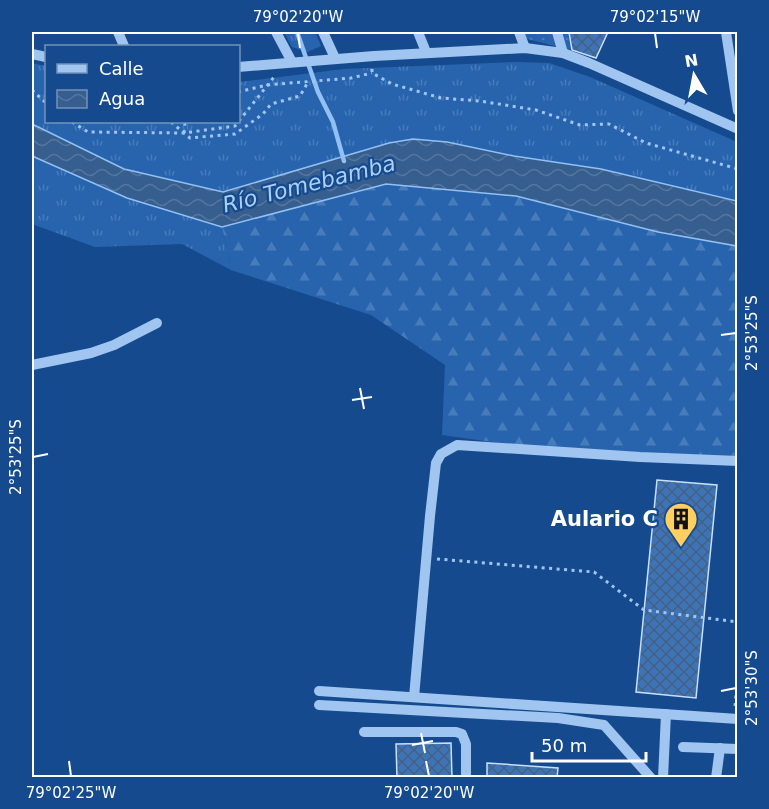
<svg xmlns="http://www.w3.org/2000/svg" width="769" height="809" font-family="'DejaVu Sans',sans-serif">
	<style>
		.grass { fill: url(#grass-tufts) }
		.forest { fill: url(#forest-firs) }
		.garden { fill: url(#garden-dots) }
		.water { fill: url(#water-waves); stroke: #92c0f3; stroke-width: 1.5 }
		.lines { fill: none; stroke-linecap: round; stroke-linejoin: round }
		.stream { stroke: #92c0f3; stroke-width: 4.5 }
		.building { fill: url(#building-cross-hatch); stroke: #c6dffb; stroke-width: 1.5 }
		.path { stroke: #a0c5f0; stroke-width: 3; stroke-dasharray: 3 4.5; stroke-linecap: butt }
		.minor { stroke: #a0c5f0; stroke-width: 10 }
		.ticks { fill: none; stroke: #fff; stroke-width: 2 }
		.labels { text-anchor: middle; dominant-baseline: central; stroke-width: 4.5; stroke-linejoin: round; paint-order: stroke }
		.poi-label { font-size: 21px; font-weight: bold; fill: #fff; stroke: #154b8e; text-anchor: end }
		.water-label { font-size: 22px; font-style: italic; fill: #accff7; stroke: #154b8e }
		.neatline { fill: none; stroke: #fff; stroke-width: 2 }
		.ticks-label { font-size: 15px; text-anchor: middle; fill: #fff }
	</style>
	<defs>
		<pattern id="grass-tufts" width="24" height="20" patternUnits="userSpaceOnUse" patternTransform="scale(1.5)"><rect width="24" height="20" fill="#2764ad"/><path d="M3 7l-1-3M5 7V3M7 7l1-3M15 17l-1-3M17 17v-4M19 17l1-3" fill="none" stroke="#477bb9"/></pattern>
		<pattern id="forest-firs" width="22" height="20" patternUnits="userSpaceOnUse" patternTransform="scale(1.5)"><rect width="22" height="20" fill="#2764ad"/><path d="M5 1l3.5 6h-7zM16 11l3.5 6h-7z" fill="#477bb9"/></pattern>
		<pattern id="garden-dots" width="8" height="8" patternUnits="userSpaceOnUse" patternTransform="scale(1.5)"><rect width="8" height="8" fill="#2764ad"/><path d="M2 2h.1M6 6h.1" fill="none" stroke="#477bb9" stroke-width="1.8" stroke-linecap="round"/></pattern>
		<pattern id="water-waves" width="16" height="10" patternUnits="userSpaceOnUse" patternTransform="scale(1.5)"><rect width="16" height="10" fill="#365e8f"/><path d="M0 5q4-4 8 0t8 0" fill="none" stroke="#5476a0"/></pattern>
		<pattern id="building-cross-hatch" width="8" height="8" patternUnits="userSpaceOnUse" patternTransform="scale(1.5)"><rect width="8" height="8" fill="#3d74b7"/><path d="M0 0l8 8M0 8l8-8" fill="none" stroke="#446082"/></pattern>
	</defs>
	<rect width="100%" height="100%" fill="#154b8e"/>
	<g class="grass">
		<path d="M284,32H315L321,46L307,52L292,47Z"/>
		<path d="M516,62L549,63L590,77L737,142V201L601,169L514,156L447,142L273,178L223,192L124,169L32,124V63L46,66V122H238L239,82L344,69Z"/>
		<path d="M32,156L127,198L222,227L231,270L182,244L95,247L32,224Z"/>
	</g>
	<path class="forest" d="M386,184L516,196L658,232L737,246V458L541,449L442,435L445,365L371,315L231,270L222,227Z"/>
	<path class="garden" d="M520,32H569L572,50L523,38Z"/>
	<path class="water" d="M32,124L124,169L223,192L389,143L413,139L447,142L514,156L601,169L737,201V246L658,232L516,196L386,184L222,227L127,198L32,156Z"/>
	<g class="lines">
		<path class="stream" d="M297,32L318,92L333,122L344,161"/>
	</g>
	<g class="building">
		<path d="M569,32H608L596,58L572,50Z"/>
		<path d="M657,480L717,485L696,698L636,692Z"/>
		<path d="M451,743L452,778H397L396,744Z"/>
		<path d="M487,763L558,768L557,778H487Z"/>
	</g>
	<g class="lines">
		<g class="path">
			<path d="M372,69V73L392,84L441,98L480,101L536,110L580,125L609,124L646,143L738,169"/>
			<path d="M32,90L46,103"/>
			<path d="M238,92L267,85L351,78L372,73"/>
			<path d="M72,122L88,132L184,133L235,126L274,77"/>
			<path d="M171,122L190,138L235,134L263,114L271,104L300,96L308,82"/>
			<path d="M184,133L185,122"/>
			<path d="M437,559L594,572L644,610L738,622"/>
			<path d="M735,706L738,672"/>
		</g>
		<g class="minor">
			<path d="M118,32L124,46"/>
			<path d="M276,32L292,62"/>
			<path d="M323,32L335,58"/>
			<path d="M418,32L426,52"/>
			<path d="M519,32L525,48"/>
			<path d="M557,32L563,53"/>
			<path d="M726,32L738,111"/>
			<path d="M32,54L46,57"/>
			<path d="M238,67L374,56L525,48L563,53L589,63L738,129"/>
			<path d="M32,365L91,353L114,345L157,323"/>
			<path d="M319,691L738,719"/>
			<path d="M414,697L430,516L436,463L441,454L457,445L640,457L738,461"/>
			<path d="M319,705L558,718L604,725L651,778"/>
			<path d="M364,732H456L462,734L466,744V778"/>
			<path d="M683,747L738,749"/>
			<path d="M663,778L666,714"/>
			<path d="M716,778L720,748"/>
		</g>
	</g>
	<path class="ticks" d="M298,33L300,48M655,33L657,48M721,335L736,333M360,388L364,409M352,400L372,397M33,457L48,454M721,691L736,688M421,733L425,753M412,745L433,741M69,761L71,776M426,761L429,776"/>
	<defs>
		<g id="building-pin" transform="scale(1.725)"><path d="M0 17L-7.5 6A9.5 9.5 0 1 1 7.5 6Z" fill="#ffd05f" stroke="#154b8e"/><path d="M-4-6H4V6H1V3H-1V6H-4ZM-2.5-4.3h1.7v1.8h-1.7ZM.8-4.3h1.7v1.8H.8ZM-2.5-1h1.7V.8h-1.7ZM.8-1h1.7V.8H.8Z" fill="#111"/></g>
	</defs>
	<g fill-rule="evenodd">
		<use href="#building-pin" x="681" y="519"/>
	</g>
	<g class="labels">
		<g class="poi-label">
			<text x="658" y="519">Aulario C</text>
		</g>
		<g class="water-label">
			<text transform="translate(309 184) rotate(-14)">Río Tomebamba</text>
		</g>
	</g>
	<rect width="769" height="809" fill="none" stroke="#154b8e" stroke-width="66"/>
	<rect x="45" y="45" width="195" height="78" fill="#154b8e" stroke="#7393bb" stroke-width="1.5"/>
	<rect x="57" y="64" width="30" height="9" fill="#a0c5f0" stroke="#7393bb" stroke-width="1.5"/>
	<text x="99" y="75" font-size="18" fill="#ffffff">Calle</text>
	<rect x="57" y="90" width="30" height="18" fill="url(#water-waves)" stroke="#7393bb" stroke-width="1.5"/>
	<text x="99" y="105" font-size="18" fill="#ffffff">Agua</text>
	<g transform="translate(694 75) rotate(350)" stroke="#154b8e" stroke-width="4.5" paint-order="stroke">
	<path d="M0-4.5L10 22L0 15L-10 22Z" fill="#ffffff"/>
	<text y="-9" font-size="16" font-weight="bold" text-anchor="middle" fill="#ffffff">N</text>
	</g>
	<path d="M532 752v9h114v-9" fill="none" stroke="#ffffff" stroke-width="3"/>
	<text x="541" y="752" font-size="18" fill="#ffffff" stroke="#154b8e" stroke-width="4.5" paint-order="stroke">50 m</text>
	<rect x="33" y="33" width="703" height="743" class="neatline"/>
	<g class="ticks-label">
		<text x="298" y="22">79°02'20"W</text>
		<text x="655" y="22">79°02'15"W</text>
		<text transform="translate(752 333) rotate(-90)" y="5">2°53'25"S</text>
		<text transform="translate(16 457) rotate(-90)" y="5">2°53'25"S</text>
		<text transform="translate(752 688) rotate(-90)" y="5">2°53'30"S</text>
		<text x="71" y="798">79°02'25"W</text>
		<text x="429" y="798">79°02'20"W</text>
	</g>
</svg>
